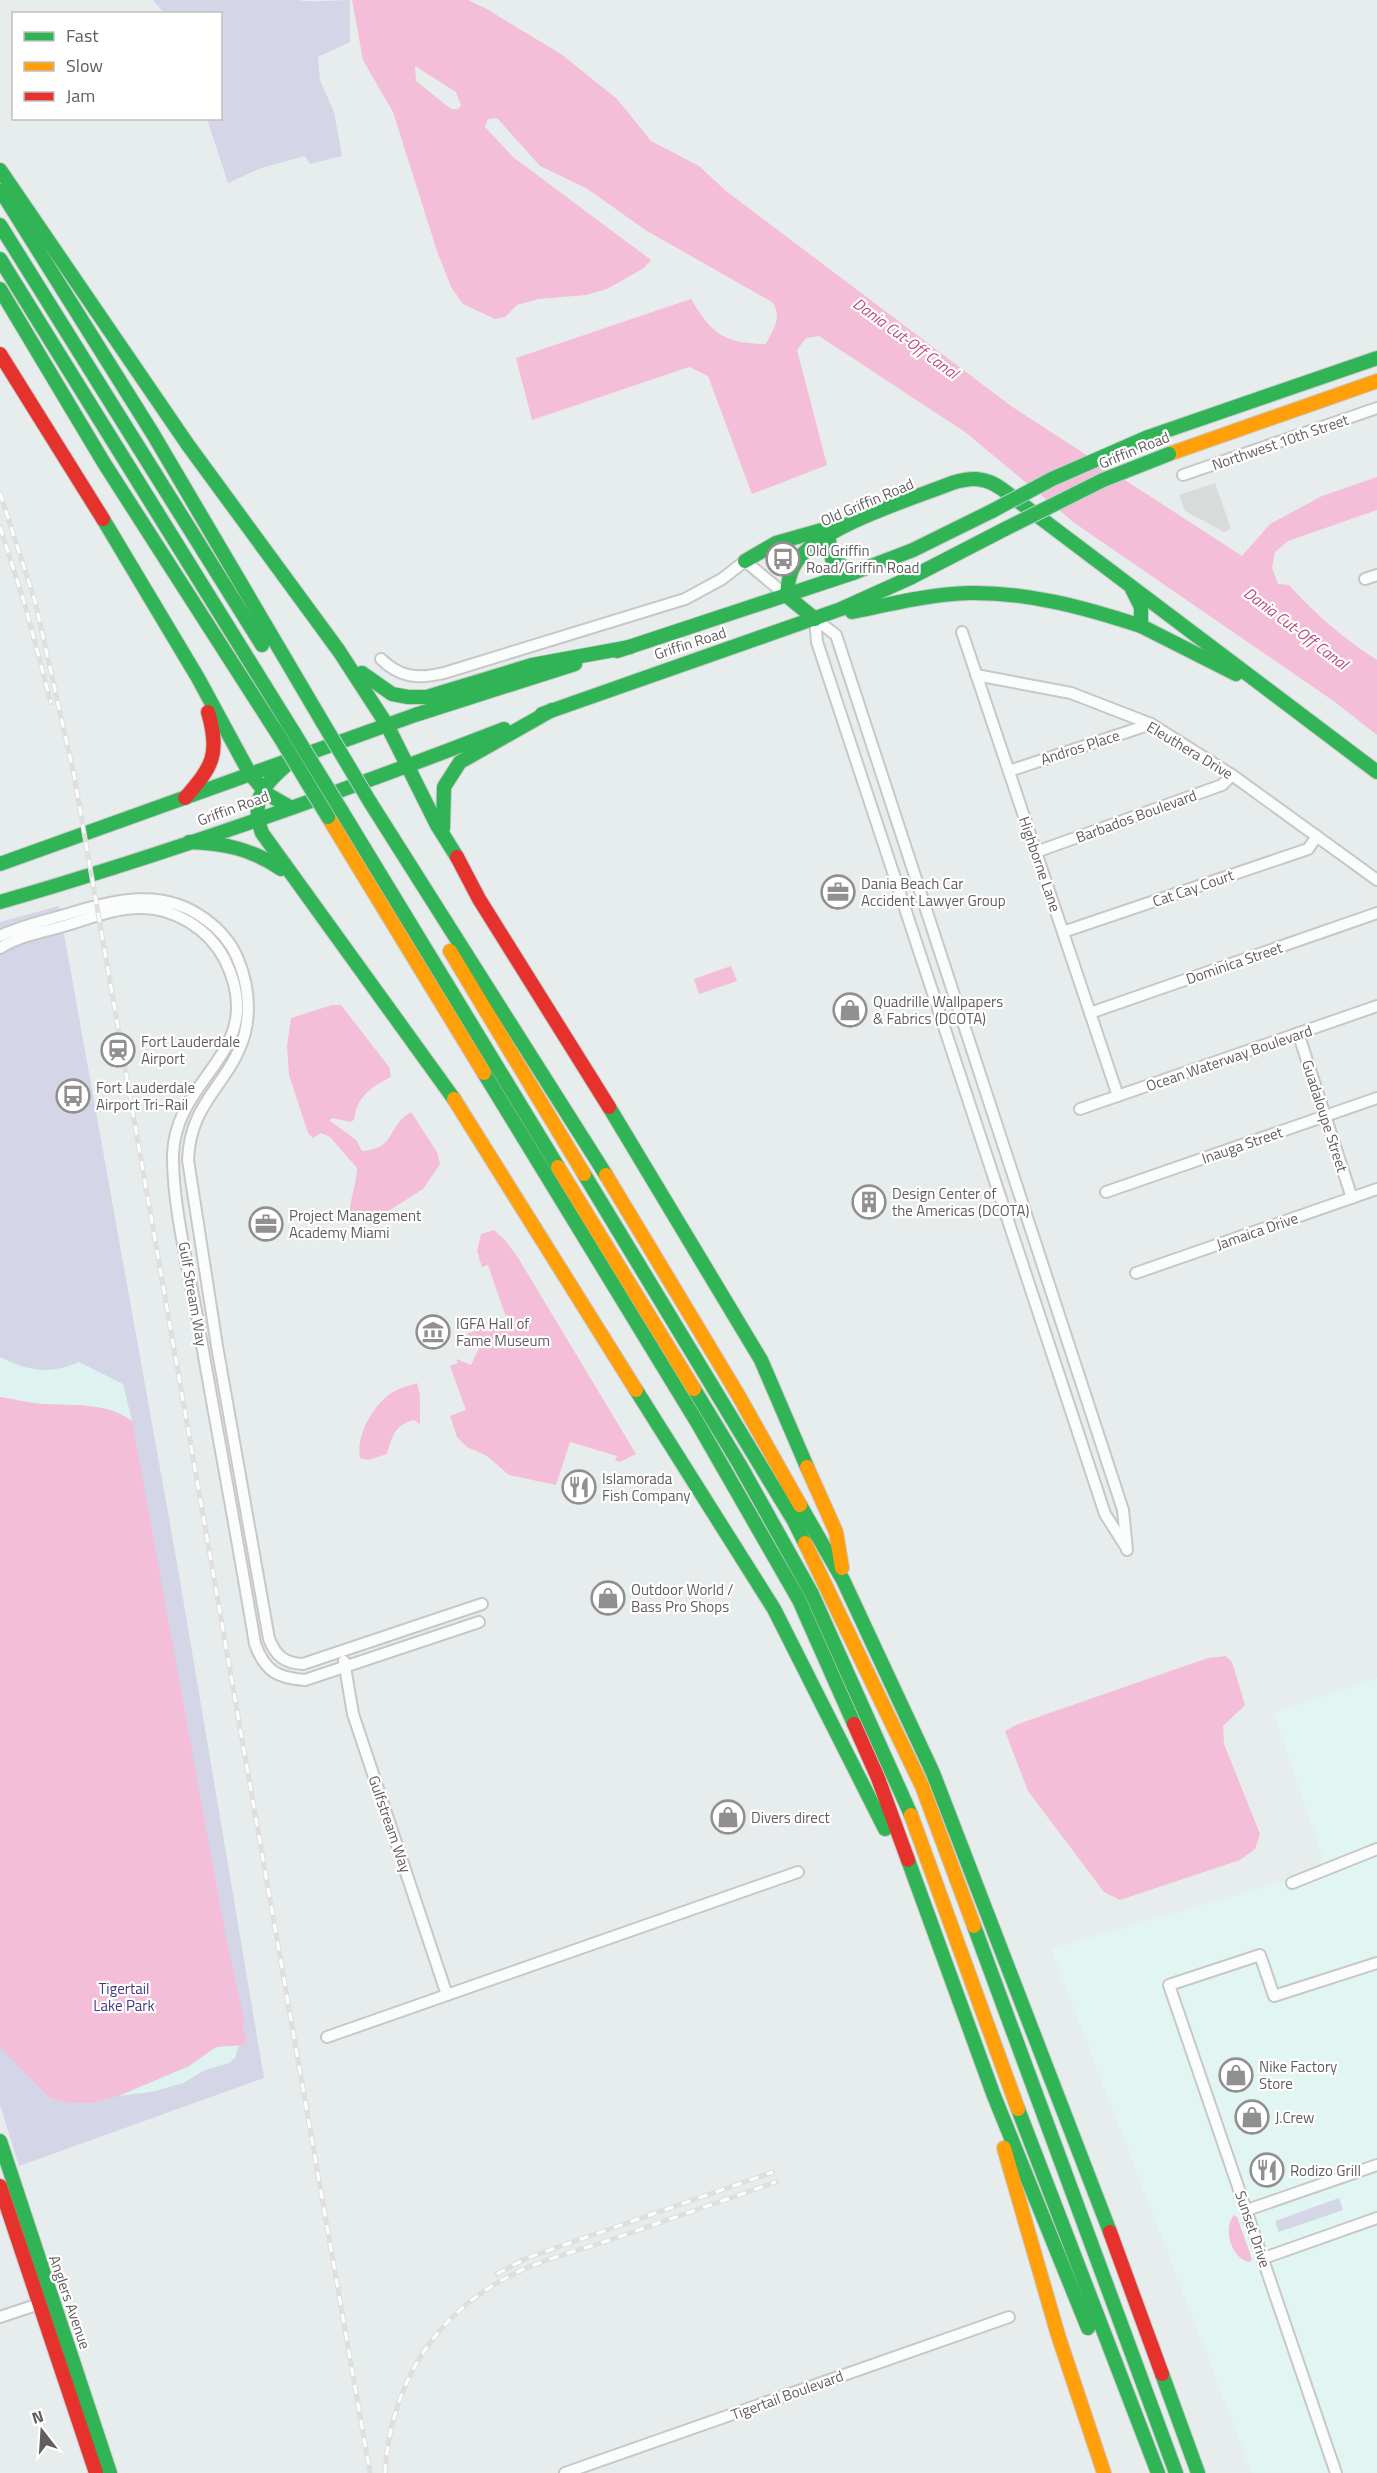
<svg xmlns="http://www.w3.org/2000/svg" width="1377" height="2473" font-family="'Titillium Web',sans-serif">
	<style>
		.commercial { fill: #e1f5f2 }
		.industrial { fill: #d7dcdb }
		.green { fill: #d5d5e8 }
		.sand { fill: #def3f0 }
		.water { fill: #f4bdd8; fill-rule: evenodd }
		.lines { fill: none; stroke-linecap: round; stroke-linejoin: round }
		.street-casing { stroke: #c8c8c8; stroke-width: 14 }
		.fast-casing { stroke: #cac9cb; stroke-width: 16 }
		.slow-casing { stroke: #cac9cb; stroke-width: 16 }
		.jam-casing { stroke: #cac9cb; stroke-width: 16 }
		.street { stroke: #fbfcfc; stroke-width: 10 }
		.fast { stroke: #30b455; stroke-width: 14 }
		.slow { stroke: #ff9f0a; stroke-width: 14 }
		.jam { stroke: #e5322d; stroke-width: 14 }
		.rail-casing { stroke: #dfdfdf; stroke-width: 5 }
		.rail { stroke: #fff; stroke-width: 3; stroke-dasharray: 9; stroke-linecap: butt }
		.fast-bridge-casing { stroke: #b7d2cd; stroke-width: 16; stroke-linecap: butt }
		.fast-bridge { stroke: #30b455; stroke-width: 14 }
		.labels { text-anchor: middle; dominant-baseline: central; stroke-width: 4.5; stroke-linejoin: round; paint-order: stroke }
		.street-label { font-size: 15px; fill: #645d5f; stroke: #fff }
		.poi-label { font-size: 15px; fill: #645d5f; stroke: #fff; text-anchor: start }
		.park-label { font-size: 15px; fill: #453b85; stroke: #fff }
		.water-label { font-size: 16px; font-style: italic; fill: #bc4d79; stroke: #fff }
	</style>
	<rect width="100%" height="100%" fill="#e7ecec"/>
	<path class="commercial" d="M1377,1678V2473H1252L1051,1949L1318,1871L1323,1858L1274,1713Z"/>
	<path class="industrial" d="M1215,483L1231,529L1224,532L1185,511L1179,495Z"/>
	<g class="green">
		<path d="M153,0H299C315,3 333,0 350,0V42L318,57L320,80L334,112L342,156L310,164L305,156L261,168L228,183L207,119L220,118V14L164,13Z"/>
		<path d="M59,906L177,1563L264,2078L19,2166L0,2105V922Z"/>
		<path d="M1339,2198L1343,2210L1279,2232L1275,2221Z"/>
	</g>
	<g class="sand">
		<path d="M0,1357C28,1371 49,1375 79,1362L123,1384L132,1421C106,1402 73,1406 42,1404C28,1403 14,1399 0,1397Z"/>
		<path d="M226,2044L239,2045L235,2058L229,2063L205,2070L183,2083L151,2092L118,2096L189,2066L210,2049Z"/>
	</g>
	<g class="water">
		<path d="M352,0H468L485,8L561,54L617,99L651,141L699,166L726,191L1011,406L1242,556L1270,524L1322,496L1377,477V510L1288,541L1275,552L1272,568L1278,584L1289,585C1315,614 1344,639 1377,660V735L1335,702L1076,524L965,432L819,336L806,338L797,350L827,465L752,494L708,376L689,367L532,420L516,358L691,299C713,335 723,343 766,344C773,330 783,316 772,302L647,231L586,188L540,166L497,118L488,119L485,127L513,157L651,260L644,268L607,289L586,295L538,299L517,305L505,317L495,319L463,304L451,287L437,251L393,112L363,60ZM415,66L456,92L461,105L458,109H451L416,81Z"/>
		<path d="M731,966L737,981L699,994L694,979Z"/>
		<path d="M332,1005H341L389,1067L391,1077C371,1087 357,1096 354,1120L350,1122L333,1118L329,1120L356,1140L362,1151C397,1149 386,1126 411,1112L437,1152L440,1164L423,1189L370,1223H356L350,1220C347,1208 357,1183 357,1168L330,1137L321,1133L313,1138L308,1133L289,1075L287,1046L291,1018Z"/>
		<path d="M494,1230L504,1239L517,1256L636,1454L620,1462L615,1460L617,1456L570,1442L556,1485L509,1475L487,1456L467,1447L457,1437L450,1416L466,1410L450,1366L458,1363L456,1359L471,1365L482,1342L466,1334L485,1327L487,1331L508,1323L488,1265L482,1267L477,1251L481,1234Z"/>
		<path d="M417,1383L420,1395V1424L414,1420C394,1425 392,1437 387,1454L368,1460L360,1458C356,1436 372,1407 390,1394C397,1389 408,1386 417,1383Z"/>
		<path d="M0,1397C14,1399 28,1403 42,1404C73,1406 106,1402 132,1421L225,1933L244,2020L243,2032L247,2036L244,2045L216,2047L189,2066L118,2096L92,2103H70L50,2098L0,2047Z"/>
		<path d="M1226,1656L1232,1662L1245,1705L1223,1726L1224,1744L1260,1834L1255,1849L1240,1860L1120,1900L1104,1892L1028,1791L1005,1731L1018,1724L1208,1658Z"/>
		<path d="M1234,2215L1237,2217L1252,2259L1250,2262C1232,2260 1222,2229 1234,2215Z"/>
	</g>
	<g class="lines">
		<g class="street-casing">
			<g id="street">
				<path d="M1183,475L1377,408"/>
				<path d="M1365,579L1377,575"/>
				<path d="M815,619L836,635L1123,1510L1127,1550"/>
				<path d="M815,619L817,642L1105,1514L1126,1547"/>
				<path d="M962,632L1118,1096"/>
				<path d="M381,659C400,678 419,679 444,673L685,599L722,579L745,561L787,596"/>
				<path d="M976,675L1071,693L1151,724L1232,775L1377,880"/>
				<path d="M1009,771L1151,724"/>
				<path d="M1036,852L1222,785L1232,775"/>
				<path d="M1063,932L1308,849L1317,836"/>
				<path d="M0,936C19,927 40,922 61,916C109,902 160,885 205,919C219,929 230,941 237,957C248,982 251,1006 245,1033C231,1084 190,1100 188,1160L217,1346L269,1639C276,1656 284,1663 303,1664L482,1604"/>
				<path d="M0,948C19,936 43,932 64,926C88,919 114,908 139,908C174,907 209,929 225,960C270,1052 176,1074 173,1154C172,1201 188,1268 197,1316C216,1426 237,1535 255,1644C265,1671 277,1678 305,1680L479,1622"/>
				<path d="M1090,1013L1377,913"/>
				<path d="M1298,1033L1352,1198"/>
				<path d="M1080,1109L1377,1006"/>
				<path d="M1106,1192L1377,1098"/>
				<path d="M1136,1273L1377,1189"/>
				<path d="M344,1661L353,1714L447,1995"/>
				<path d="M1292,1883L1377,1849"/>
				<path d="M327,2037L798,1872"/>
				<path d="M1247,2210L1377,2165"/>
				<path d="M1264,2258L1377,2218"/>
				<path d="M0,2317L39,2304"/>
				<path d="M565,2473L1009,2317"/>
				<path d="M1336,2473L1169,1985L1260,1955L1274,1996L1377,1963"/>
			</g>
		</g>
		<g class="fast-casing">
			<g id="fast">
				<path d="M0,170L188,445L339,651L387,725L437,825L457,857"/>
				<path d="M1,191L153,434L323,723"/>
				<path d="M0,225L262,645"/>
				<path d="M0,259L294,733"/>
				<path d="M0,289L104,463L281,739"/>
				<path d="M1148,437L1377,358"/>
				<path d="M103,519L198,678L250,774L267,794L288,806"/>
				<path d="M828,534L832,559L853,573"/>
				<path d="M745,561L776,543L836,526"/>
				<path d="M1132,589L1141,607V626L1236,674"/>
				<path d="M852,612C891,604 930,594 970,593C1029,592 1086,608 1141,626"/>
				<path d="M815,619L787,596C788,583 789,572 797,561C821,526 912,499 952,483C972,477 985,477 1002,489L1377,772"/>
				<path d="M617,651L853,573L913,550L992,511"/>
				<path d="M362,673L392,694L408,697H427L532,665L630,647"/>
				<path d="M542,714L841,609L912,577L1005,529"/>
				<path d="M292,760C266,783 249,797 262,833L454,1099"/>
				<path d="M370,802L606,1175"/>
				<path d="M341,810L558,1167"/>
				<path d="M443,828L444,787L460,762L552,710"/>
				<path d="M189,842C224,843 252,849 281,869"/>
				<path d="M0,864L415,715L575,664"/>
				<path d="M0,902C170,853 339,793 504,729"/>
				<path d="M484,1073L697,1422L799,1600L854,1724"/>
				<path d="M609,1107L761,1360L807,1467"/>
				<path d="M584,1174L794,1521L805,1543"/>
				<path d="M694,1389L740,1465L812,1594L911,1815"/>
				<path d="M636,1390L774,1609L885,1829"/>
				<path d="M800,1505L843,1580L933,1773L1110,2232"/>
				<path d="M908,1860L994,2096L1088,2328"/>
				<path d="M974,1926L1176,2473"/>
				<path d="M1018,2109L1158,2473"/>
				<path d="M0,2141L110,2473"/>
				<path d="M1162,2374L1198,2473"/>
			</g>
		</g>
		<g class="slow-casing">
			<g id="slow">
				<path d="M1169,454L1377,381"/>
				<path d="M328,817L484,1073"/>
				<path d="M450,951L584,1174"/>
				<path d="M454,1099L636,1390"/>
				<path d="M558,1167L694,1389"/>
				<path d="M606,1175L737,1393L800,1505"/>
				<path d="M807,1467L836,1532L842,1568"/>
				<path d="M805,1543L922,1786L974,1926"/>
				<path d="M911,1815L1018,2109"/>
				<path d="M1004,2148L1058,2335L1104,2473"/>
			</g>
		</g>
		<g class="jam-casing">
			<g id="jam">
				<path d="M0,354L103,519"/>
				<path d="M185,798C213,766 220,754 208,712"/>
				<path d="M457,857L479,899L609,1107"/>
				<path d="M854,1724L878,1778L908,1860"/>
				<path d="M0,2186L96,2473"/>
				<path d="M1110,2232L1162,2374"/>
			</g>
		</g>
		<use href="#street" class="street"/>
		<use href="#fast" class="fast"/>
		<use href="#slow" class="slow"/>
		<use href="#jam" class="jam"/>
		<g class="rail-casing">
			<g id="rail">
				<path d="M0,493L35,601L74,775L370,2473"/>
				<path d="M0,527L25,605L51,703"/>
				<path d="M497,2274L527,2258L773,2172"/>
				<path d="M385,2473C390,2389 431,2318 506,2278C539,2260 577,2251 613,2239C667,2220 722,2201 776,2182"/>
			</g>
		</g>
		<use href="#rail" class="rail"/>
		<g class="fast-bridge-casing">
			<g id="fast-bridge">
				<path d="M992,511L1052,479L1148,437"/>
				<path d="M1005,529L1103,480L1169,454"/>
				<path d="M323,723L370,802"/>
				<path d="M294,733L341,810"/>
				<path d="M281,739L328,817"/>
			</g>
		</g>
		<use href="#fast-bridge" class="fast-bridge"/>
	</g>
	<defs>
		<g id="bus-ring" transform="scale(1.725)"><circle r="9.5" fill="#fff" stroke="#928f90" stroke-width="1.5"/><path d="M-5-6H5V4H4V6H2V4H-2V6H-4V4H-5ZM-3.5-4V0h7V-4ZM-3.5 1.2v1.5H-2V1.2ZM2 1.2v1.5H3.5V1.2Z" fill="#928f90"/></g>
		<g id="office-ring" transform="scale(1.725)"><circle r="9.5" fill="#fff" stroke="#928f90" stroke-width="1.5"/><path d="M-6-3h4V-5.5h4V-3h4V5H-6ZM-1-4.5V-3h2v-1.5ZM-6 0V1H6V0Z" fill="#928f90"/></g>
		<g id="shop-ring" transform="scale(1.725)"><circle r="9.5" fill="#fff" stroke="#928f90" stroke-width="1.5"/><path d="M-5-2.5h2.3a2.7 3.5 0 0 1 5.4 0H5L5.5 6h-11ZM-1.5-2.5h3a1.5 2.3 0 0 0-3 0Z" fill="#928f90"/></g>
		<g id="station-ring" transform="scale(1.725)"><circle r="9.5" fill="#fff" stroke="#928f90" stroke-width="1.5"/><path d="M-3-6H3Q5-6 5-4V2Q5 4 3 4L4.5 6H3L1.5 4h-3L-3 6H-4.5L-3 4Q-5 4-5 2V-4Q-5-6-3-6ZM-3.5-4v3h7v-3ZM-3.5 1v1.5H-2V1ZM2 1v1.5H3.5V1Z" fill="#928f90"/></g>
		<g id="building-ring" transform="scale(1.725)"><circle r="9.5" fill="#fff" stroke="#928f90" stroke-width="1.5"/><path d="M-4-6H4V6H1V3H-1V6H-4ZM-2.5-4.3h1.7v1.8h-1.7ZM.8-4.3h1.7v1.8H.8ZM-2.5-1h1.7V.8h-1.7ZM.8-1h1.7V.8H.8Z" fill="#928f90"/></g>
		<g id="museum-ring" transform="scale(1.725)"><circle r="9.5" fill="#fff" stroke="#928f90" stroke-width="1.5"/><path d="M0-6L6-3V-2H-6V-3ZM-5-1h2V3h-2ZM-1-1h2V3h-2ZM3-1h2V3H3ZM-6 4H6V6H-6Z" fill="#928f90"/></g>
		<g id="restaurant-ring" transform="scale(1.725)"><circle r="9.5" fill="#fff" stroke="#928f90" stroke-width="1.5"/><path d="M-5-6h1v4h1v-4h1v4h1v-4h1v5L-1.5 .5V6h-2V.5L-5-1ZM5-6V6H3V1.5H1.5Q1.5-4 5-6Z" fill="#928f90"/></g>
	</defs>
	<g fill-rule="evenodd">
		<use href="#bus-ring" x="783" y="559"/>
		<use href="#office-ring" x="838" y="892"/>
		<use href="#shop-ring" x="850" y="1010"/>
		<use href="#station-ring" x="118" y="1050"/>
		<use href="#bus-ring" x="73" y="1096"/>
		<use href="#building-ring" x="869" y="1202"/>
		<use href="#office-ring" x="266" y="1224"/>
		<use href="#museum-ring" x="433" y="1332"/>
		<use href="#restaurant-ring" x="579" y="1487"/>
		<use href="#shop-ring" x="608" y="1598"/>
		<use href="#shop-ring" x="728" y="1817"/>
		<use href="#shop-ring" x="1236" y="2075"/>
		<use href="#shop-ring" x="1252" y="2117"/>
		<use href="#restaurant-ring" x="1267" y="2170"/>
	</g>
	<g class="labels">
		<g class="street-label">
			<text transform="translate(1280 442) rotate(-19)">Northwest 10th Street</text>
			<text transform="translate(1134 450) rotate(-22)">Griffin Road</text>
			<text transform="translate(867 502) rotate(-23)">Old Griffin Road</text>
			<text transform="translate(690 643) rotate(-18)">Griffin Road</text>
			<text transform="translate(1080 747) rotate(-18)">Andros Place</text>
			<text transform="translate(1190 750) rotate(31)">Eleuthera Drive</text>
			<text transform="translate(233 808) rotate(-20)">Griffin Road</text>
			<text transform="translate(1136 816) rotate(-20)">Barbados Boulevard</text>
			<text transform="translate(1040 864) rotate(71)">Highborne Lane</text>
			<text transform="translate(1193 888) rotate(-19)">Cat Cay Court</text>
			<text transform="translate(1234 963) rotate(-19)">Dominica Street</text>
			<text transform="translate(1229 1058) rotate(-19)">Ocean Waterway Boulevard</text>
			<text transform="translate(1325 1116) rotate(72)">Guadaloupe Street</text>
			<text transform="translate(1242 1145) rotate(-19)">Inauga Street</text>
			<text transform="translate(1257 1231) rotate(-19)">Jamaica Drive</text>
			<text transform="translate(193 1294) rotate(80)">Gulf Stream Way</text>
			<text transform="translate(390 1824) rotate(71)">Gulfstream Way</text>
			<text transform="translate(1253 2229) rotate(71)">Sunset Drive</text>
			<text transform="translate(70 2302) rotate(71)">Anglers Avenue</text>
			<text transform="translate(787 2395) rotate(-20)">Tigertail Boulevard</text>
		</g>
		<g class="poi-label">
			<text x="806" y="550">Old Griffin<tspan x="806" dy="17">Road/Griffin Road</tspan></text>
			<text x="861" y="883">Dania Beach Car<tspan x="861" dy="17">Accident Lawyer Group</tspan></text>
			<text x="873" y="1001">Quadrille Wallpapers<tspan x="873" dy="17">&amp; Fabrics (DCOTA)</tspan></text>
			<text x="141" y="1041">Fort Lauderdale<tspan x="141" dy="17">Airport</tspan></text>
			<text x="96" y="1087">Fort Lauderdale<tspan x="96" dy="17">Airport Tri-Rail</tspan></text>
			<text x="892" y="1193">Design Center of<tspan x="892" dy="17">the Americas (DCOTA)</tspan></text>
			<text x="289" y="1215">Project Management<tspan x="289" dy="17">Academy Miami</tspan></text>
			<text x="456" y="1323">IGFA Hall of<tspan x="456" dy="17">Fame Museum</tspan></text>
			<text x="602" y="1478">Islamorada<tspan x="602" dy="17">Fish Company</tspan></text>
			<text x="631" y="1589">Outdoor World /<tspan x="631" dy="17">Bass Pro Shops</tspan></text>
			<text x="751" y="1817">Divers direct</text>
			<text x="1259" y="2066">Nike Factory<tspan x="1259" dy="17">Store</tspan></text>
			<text x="1275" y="2117">J.Crew</text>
			<text x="1290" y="2170">Rodizo Grill</text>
		</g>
		<g class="park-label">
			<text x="124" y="1988">Tigertail<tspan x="124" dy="17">Lake Park</tspan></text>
		</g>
		<g class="water-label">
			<text transform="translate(906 338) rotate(36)">Dania Cut-Off Canal</text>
			<text transform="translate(1296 628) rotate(37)">Dania Cut-Off Canal</text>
		</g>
	</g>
	<rect x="12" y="12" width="210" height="108" fill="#ffffff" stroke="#c1bebf" stroke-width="1.5"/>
	<rect x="24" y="32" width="30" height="9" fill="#30b455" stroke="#c1bebf" stroke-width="1.5"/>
	<text x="66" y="42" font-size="18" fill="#645d5f">Fast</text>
	<rect x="24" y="62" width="30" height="9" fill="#ff9f0a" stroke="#c1bebf" stroke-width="1.5"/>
	<text x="66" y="72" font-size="18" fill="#645d5f">Slow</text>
	<rect x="24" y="92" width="30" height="9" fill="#e5322d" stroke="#c1bebf" stroke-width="1.5"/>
	<text x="66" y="102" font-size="18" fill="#645d5f">Jam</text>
	<g transform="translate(42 2431) rotate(343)" stroke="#ffffff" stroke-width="4.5" paint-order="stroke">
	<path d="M0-4.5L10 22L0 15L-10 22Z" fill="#645d5f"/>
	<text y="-9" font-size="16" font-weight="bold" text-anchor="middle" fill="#645d5f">N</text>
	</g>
</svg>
